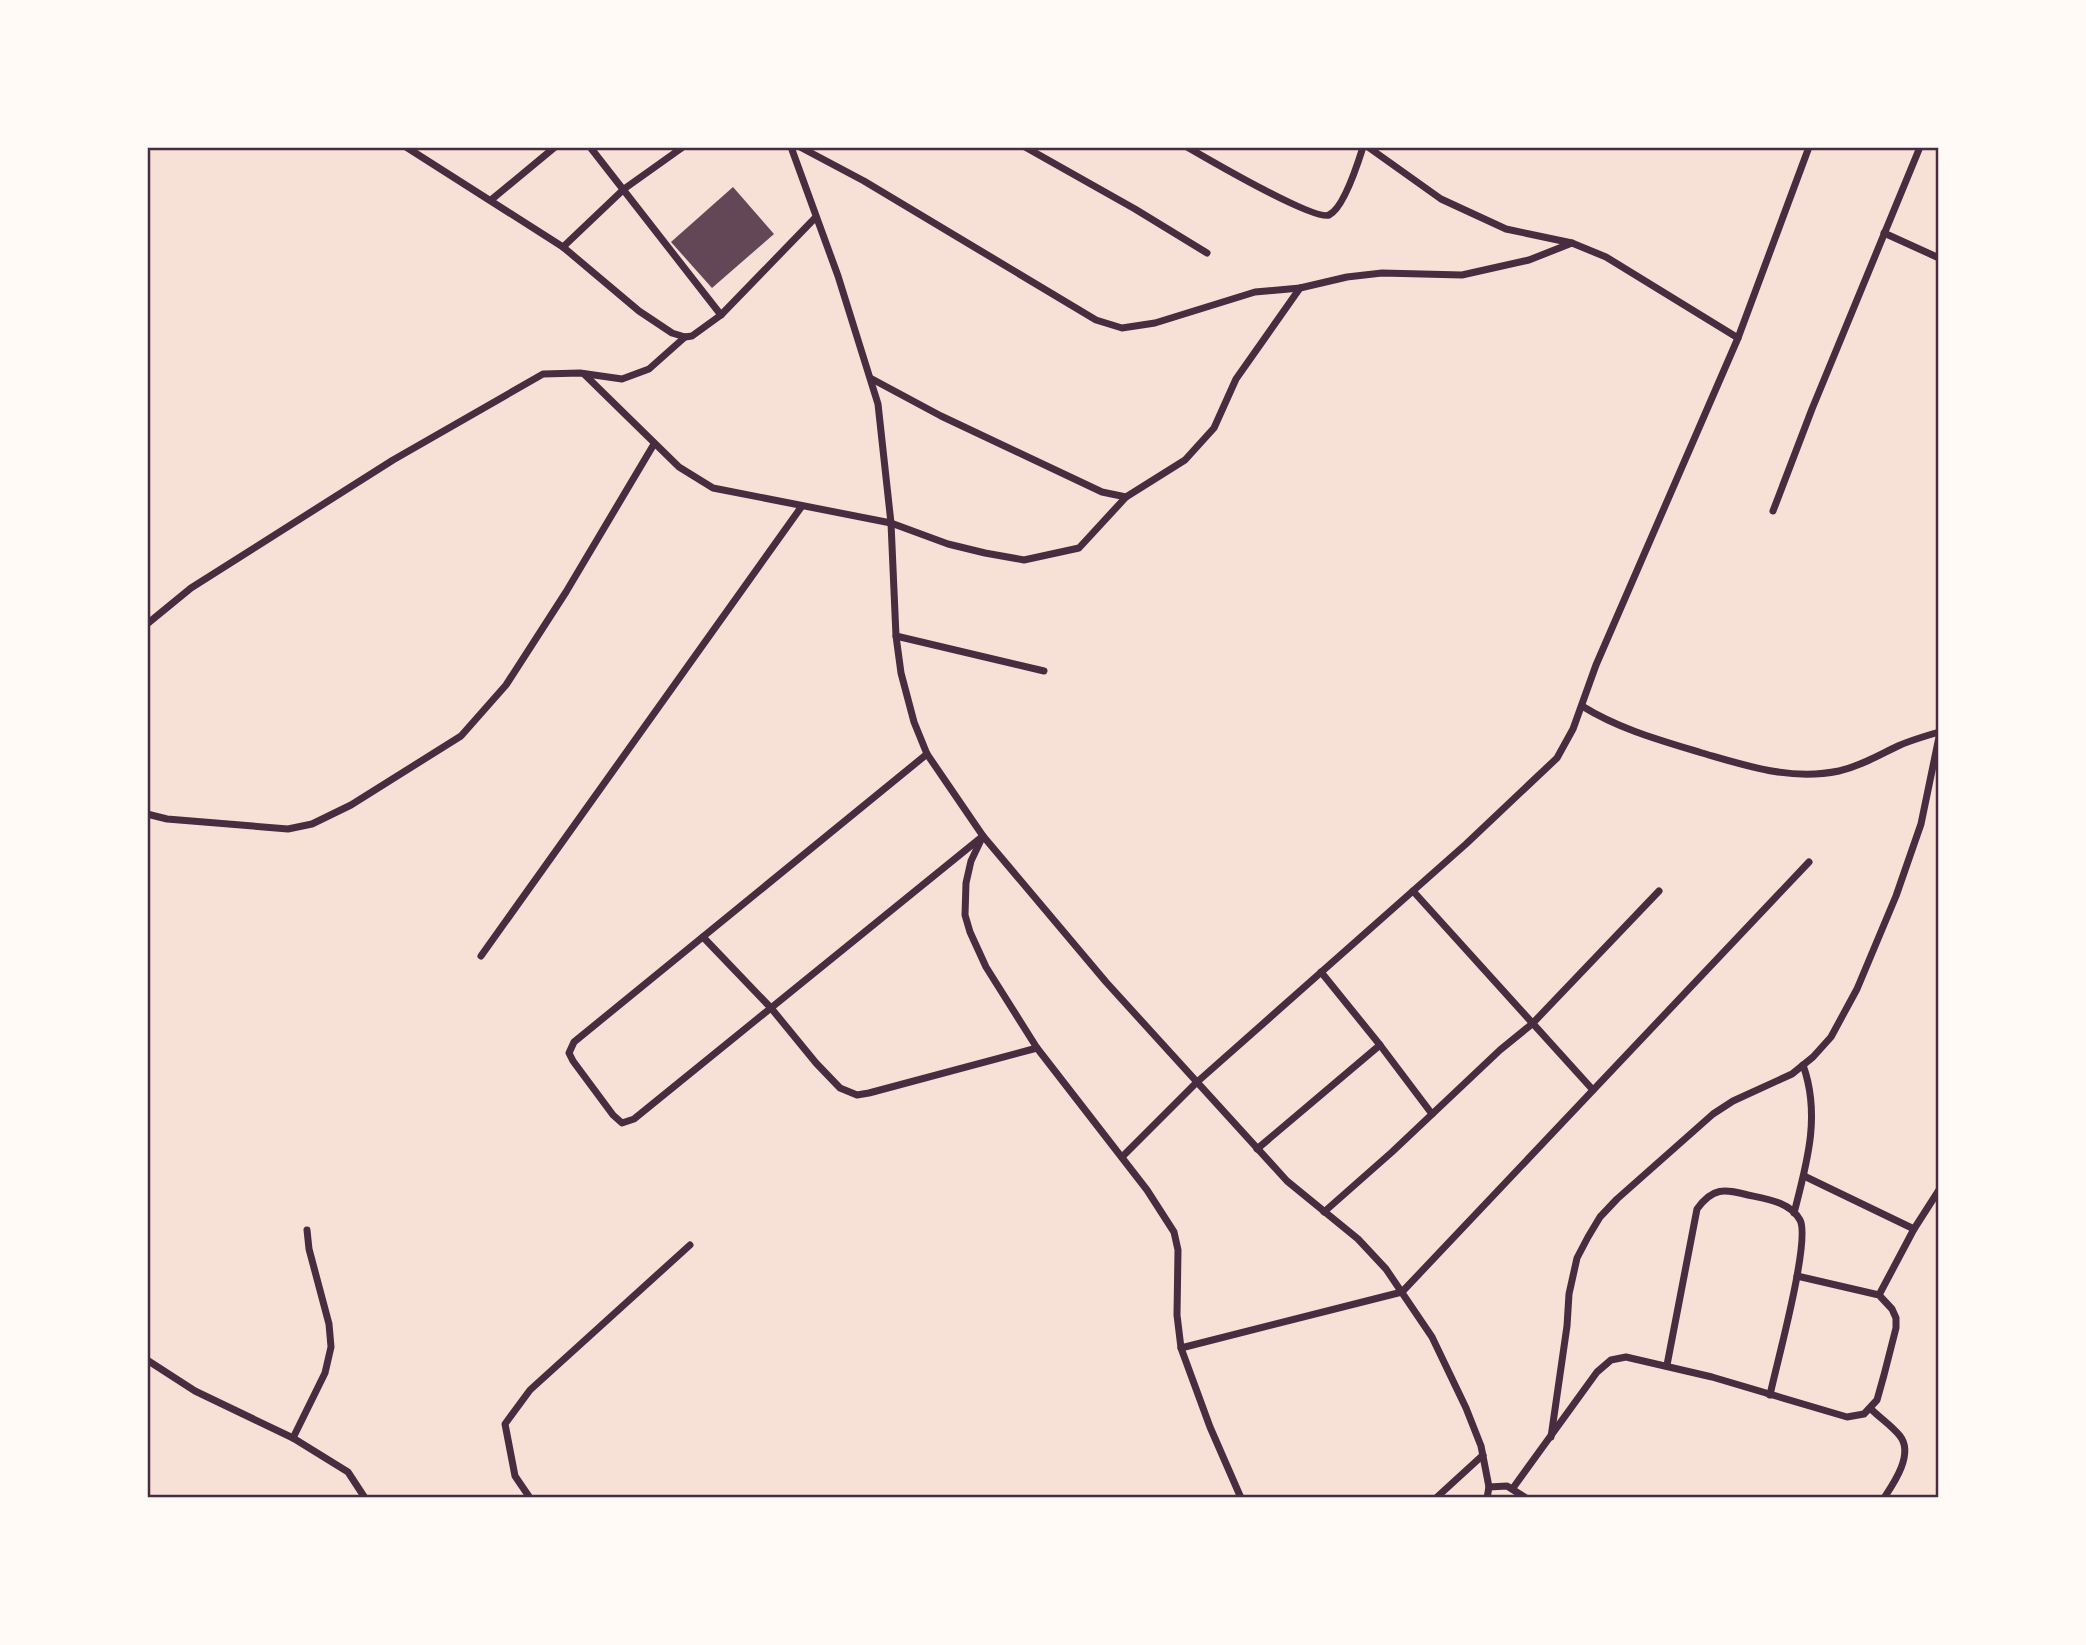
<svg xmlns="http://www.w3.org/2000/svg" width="2086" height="1645" font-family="'Public Sans',sans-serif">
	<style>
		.building { fill: #644757 }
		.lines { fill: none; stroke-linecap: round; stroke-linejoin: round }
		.minor { stroke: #4a2c40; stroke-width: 7 }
		.neatline { fill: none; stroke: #4a2c40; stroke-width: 2.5 }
	</style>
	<rect width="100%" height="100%" fill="#f7e1d7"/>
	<path class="building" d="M733,187L774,234L712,288L671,242Z"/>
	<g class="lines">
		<g class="minor">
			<path d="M406,147L563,247L639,311L672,333L685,337L692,336L721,315"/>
			<path d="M590,147L721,315L815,218"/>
			<path d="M791,147L838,276L878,404L891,523L896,636L901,673L914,722L927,754L983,836L1106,982L1287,1181L1358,1239L1386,1269L1432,1337L1466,1408L1481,1446L1489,1487L1487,1498"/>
			<path d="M800,147L864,181L1096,320L1122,328L1155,323L1255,292L1300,288L1347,277L1382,273L1462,275L1529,260L1572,243"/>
			<path d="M1025,147L1135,209L1207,253"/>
			<path d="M1187,147C1206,158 1315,222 1329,215C1344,208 1358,163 1363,147"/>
			<path d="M1368,147L1441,199L1506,229L1572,243L1606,257L1738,338"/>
			<path d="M491,200L555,147"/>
			<path d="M1884,233L1939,258"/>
			<path d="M563,247L624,189L683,147"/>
			<path d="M584,374L679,467L713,488L891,523L948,544L985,553L1024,560L1079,548L1126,497"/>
			<path d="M872,379L941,416L1102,492L1126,497L1185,460L1214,428L1236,379L1300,288"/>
			<path d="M1773,511L1812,409L1920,147"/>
			<path d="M147,624L191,588L393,460L543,374L580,373L622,379L649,369L685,337"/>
			<path d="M896,636L1044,671"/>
			<path d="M1582,706C1619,729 1659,740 1702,753C1747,766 1791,781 1839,771C1861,766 1879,755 1898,746C1911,740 1926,736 1939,732"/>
			<path d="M927,754L574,1042L569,1053L573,1061L613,1115L622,1123L634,1119L983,836"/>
			<path d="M147,814L167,819L288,829L312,824L351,805L461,736L506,685L566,592L654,444"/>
			<path d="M981,840L971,861L966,883L965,915L970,932L986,967L1037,1048L1147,1190L1174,1232L1178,1250L1177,1315L1181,1348L1210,1427L1241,1498"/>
			<path d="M1413,891L1593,1090"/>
			<path d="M703,937L771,1008L816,1063L840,1088L857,1095L869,1093L1037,1048"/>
			<path d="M481,956L802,506"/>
			<path d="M1380,1045L1432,1114"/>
			<path d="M1257,1149L1380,1045L1321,972"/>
			<path d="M1122,1157L1196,1083L1466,844L1557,758L1573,729L1596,665L1738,338L1809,147"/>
			<path d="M1804,1176L1914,1229"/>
			<path d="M1324,1212L1392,1152L1500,1050L1532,1024L1659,891"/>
			<path d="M1794,1213C1807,1163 1821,1115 1803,1065"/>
			<path d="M1879,1295L1914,1229L1939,1190"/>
			<path d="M1181,1348L1402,1292L1809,862"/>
			<path d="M147,1360L195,1391L293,1438L348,1472L365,1498"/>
			<path d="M1667,1365L1697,1209C1713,1187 1724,1189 1748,1195C1767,1199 1790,1202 1800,1220C1811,1240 1776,1366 1770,1395"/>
			<path d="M1871,1409C1880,1418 1892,1426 1900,1436C1914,1454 1894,1483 1884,1498"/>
			<path d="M1551,1437L1567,1326L1569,1294L1577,1258L1588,1237L1600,1217L1617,1199L1713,1114L1733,1101L1792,1074L1813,1057L1831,1037L1857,989L1896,896L1921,824L1939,737"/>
			<path d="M293,1438L325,1373L331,1347L329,1324L309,1249L307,1230"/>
			<path d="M1489,1487L1507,1486L1526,1498"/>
			<path d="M1513,1488L1597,1372L1611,1360L1626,1357L1712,1377L1847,1417L1864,1414L1877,1400L1884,1375L1896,1328V1318L1892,1309L1879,1295L1797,1276"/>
			<path d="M530,1498L515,1476L505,1424L530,1390L690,1245"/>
			<path d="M1436,1498L1483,1455"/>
		</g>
	</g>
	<rect width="2086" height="1645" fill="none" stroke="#fffaf5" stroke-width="298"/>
	<rect x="149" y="149" width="1788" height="1347" class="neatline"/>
</svg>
